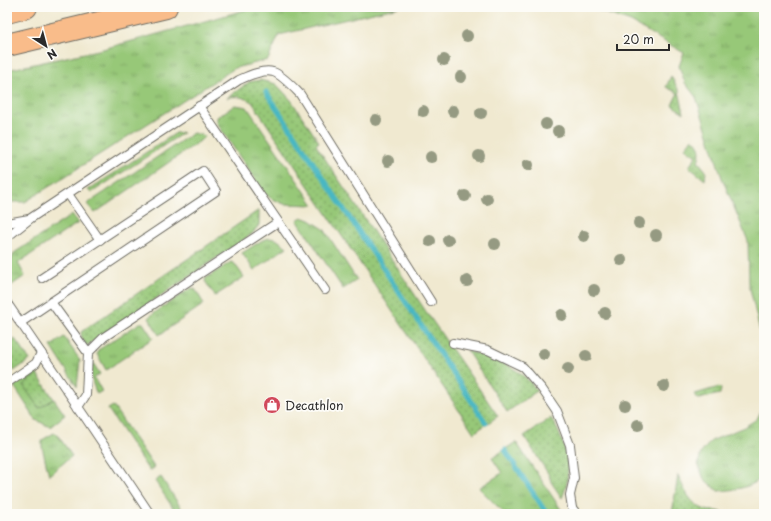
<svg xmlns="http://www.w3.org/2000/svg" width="771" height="521" font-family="'Playpen Sans',sans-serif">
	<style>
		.grass { fill: url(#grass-tufts); stroke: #617a52 }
		.garden { fill: url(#garden-dots); stroke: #617a52 }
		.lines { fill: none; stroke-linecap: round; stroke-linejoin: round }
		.stream { stroke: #49b7c2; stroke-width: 5 }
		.service-casing { stroke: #706e65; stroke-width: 10 }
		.motorway-casing { stroke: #706e65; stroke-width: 24 }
		.service { stroke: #fff; stroke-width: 8 }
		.motorway { stroke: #f9bc8a; stroke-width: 22 }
		.tree { fill: #959a82 }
		.labels { text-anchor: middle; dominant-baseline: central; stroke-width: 3.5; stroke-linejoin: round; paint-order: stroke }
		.poi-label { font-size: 12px; fill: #2b2b2b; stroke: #fdfcf7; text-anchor: start }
	</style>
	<defs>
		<pattern id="grass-tufts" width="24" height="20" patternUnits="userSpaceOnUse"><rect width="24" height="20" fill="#97c878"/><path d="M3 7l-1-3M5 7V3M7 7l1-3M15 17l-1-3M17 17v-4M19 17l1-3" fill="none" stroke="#7ba363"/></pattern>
		<pattern id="garden-dots" width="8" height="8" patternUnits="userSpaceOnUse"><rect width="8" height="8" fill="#97c878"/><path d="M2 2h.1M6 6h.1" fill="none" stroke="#7ba363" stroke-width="1.8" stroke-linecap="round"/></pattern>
	</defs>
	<rect width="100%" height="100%" fill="#fdfcf7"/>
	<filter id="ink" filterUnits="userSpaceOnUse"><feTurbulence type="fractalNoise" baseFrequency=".025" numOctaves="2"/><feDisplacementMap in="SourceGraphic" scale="8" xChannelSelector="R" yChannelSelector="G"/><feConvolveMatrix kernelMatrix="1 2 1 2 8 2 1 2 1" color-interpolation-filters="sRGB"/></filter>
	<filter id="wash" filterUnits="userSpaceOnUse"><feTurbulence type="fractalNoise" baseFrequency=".012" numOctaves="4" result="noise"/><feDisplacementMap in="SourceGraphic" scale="16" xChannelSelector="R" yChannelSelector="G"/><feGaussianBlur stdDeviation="0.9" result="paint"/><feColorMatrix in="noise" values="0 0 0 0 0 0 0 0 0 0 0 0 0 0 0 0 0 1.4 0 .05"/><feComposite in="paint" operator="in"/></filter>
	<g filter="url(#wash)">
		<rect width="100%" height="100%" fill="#f0e9d0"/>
		<g class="grass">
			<path d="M256,7H399L279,35L268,60L235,68L25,202H7V70L103,49Z"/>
			<path d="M588,7H764V349L749,284L748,241L722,178L696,97L685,83L679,66L684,53L631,22Z"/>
			<path d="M235,105L247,107L314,205L284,204L272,199L264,193L217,123V117Z"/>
			<path d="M176,133H183L91,193L88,190Z"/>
			<path d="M193,133L205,136L200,141L95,213L87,204Z"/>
			<path d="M72,215L78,223L18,263L25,276L9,287L7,283V273L14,253Z"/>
			<path d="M302,217L310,220L324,229L357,280L343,289L297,220Z"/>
			<path d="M269,238L276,239L287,247L254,270L242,253L261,241Z"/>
			<path d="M231,262L234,263L244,277L215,296L205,281L206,278Z"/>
			<path d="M191,288L195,289L204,304L159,335L149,318L150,316Z"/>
			<path d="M140,323H143L153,338L106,370L97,354L98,350Z"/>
			<path d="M64,337L80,360L77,387L51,346Z"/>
			<path d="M93,363L100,374L94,378L102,391L97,394C92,383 89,375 93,363Z"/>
			<path d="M35,371L37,374L23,385L39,408L54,399L65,415L50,427L36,420L14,386Z"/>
			<path d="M764,405V476C752,488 734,490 718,491L704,479L698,464L701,453L711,441L744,427L757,419Z"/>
			<path d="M113,406L154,467L149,471L108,409Z"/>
			<path d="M54,433L59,437L72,456L49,475L42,447V440Z"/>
			<path d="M516,442L564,514H505L479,488L502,473L492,458Z"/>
			<path d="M161,477L185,514H177L155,481Z"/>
		</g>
		<g class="garden">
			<path d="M671,76L679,91L684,113L672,105L678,93L666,87Z"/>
			<path d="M260,80L276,84L291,100L319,142L316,145L427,313L498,416L474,433L252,102C243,97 237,95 227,98L249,82Z"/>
			<path d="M692,138C700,144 702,152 698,161L706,171L705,180L689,167L696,156L685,148Z"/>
			<path d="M259,210V225L252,234L86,346L82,339L81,332Z"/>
			<path d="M15,339L30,360L14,371L7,361V344Z"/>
			<path d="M467,351C487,356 512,364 527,379C531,382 534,387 537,391L507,412Z"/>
			<path d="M37,374L54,399L39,408L23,385Z"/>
			<path d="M719,387L721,389L720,394L699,399L696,398L695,394Z"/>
			<path d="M551,418C566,442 574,472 562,498L551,482L549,475L524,436Z"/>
			<path d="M678,475C684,489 690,505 706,510C714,512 716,509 724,514H672Z"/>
		</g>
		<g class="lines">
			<g class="stream">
				<path d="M266,92L486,423"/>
				<path d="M505,450L547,514"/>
			</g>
		</g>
	</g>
	<g filter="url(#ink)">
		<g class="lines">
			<g class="service-casing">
				<g id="service">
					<path d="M199,106L325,290"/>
					<path d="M68,194L100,240"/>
					<path d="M7,223L29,219"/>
					<path d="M7,237L31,218L239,80C248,76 263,69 273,72C281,74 294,88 300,94L431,302"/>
					<path d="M51,302L88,353"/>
					<path d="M7,303L87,420L150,514"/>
					<path d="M20,323L216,191L203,171L42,278"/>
					<path d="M453,343L488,350L523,367L542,389L557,411L570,445L574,478L570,495L572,508L577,514"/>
					<path d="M7,383L36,363L41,353"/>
					<path d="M78,407L86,395L88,353L104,337L278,222"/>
				</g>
			</g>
			<g class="motorway-casing">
				<g id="motorway">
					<path d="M7,12L26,7"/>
					<path d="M7,45L166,7"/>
				</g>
			</g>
			<use href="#service" class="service"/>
			<use href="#motorway" class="motorway"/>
		</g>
		<g class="tree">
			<circle cx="467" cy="36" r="6"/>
			<circle cx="444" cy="60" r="6"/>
			<circle cx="461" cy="77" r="6"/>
			<circle cx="423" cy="111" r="6"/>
			<circle cx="453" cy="111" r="6"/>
			<circle cx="481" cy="113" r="6"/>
			<circle cx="376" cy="120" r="6"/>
			<circle cx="546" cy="124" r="6"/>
			<circle cx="558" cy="131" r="6"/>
			<circle cx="479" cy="156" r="6"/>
			<circle cx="431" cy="157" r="6"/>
			<circle cx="388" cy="161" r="6"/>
			<circle cx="528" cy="165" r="6"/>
			<circle cx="465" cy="196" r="6"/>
			<circle cx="487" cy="199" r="6"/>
			<circle cx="639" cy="223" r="6"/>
			<circle cx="656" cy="235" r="6"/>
			<circle cx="584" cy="236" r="6"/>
			<circle cx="448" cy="240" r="6"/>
			<circle cx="430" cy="241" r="6"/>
			<circle cx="495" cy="244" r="6"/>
			<circle cx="621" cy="260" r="6"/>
			<circle cx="467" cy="281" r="6"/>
			<circle cx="594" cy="290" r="6"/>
			<circle cx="605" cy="313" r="6"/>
			<circle cx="562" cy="315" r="6"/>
			<circle cx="544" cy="354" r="6"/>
			<circle cx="586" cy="356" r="6"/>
			<circle cx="568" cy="369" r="6"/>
			<circle cx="664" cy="386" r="6"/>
			<circle cx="625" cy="405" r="6"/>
			<circle cx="638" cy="425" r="6"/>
		</g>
	</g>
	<defs>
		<g id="shop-disc" transform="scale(0.9)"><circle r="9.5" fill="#d1495b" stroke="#fdfcf7"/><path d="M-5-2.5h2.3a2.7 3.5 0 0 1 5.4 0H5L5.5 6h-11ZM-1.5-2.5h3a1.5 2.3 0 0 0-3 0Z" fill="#fff"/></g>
	</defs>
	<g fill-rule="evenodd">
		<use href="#shop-disc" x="272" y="405"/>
	</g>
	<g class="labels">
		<g class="poi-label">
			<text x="285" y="405">Decathlon</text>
		</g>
	</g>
	<rect width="771" height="521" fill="none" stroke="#fdfcf7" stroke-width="24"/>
	<g transform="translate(46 46) rotate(144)" stroke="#fdfcf7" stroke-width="3" paint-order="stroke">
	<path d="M0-3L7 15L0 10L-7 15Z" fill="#2b2b2b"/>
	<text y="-6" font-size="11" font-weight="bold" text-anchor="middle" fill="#2b2b2b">N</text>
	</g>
	<path d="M617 44v6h52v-6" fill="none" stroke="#2b2b2b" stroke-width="2"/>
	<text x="623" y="44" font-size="12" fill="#2b2b2b" stroke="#fdfcf7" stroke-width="3" paint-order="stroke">20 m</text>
</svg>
